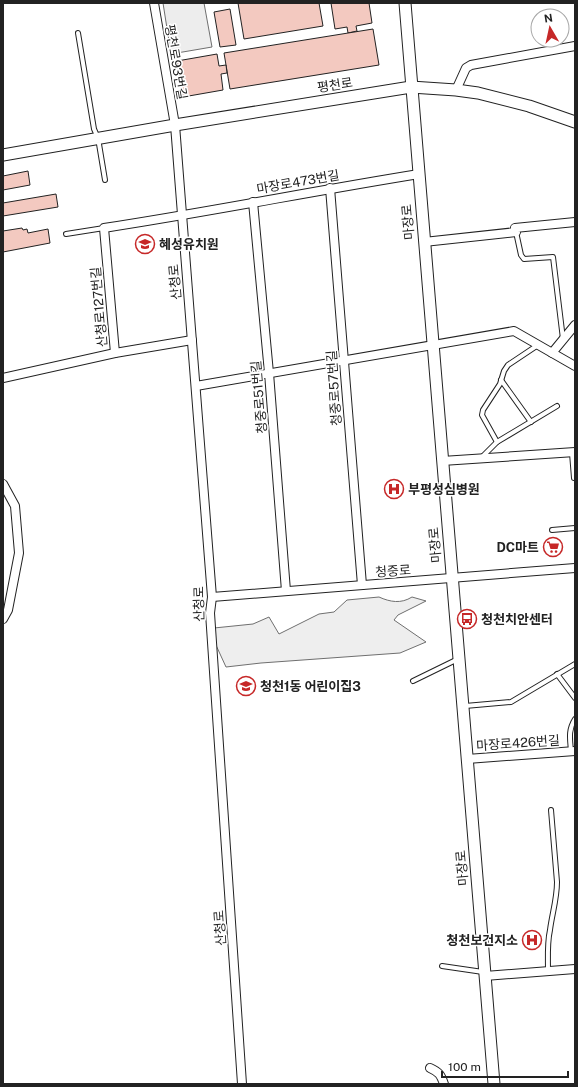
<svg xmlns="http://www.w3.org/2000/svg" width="578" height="1087" font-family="'Public Sans','Noto Sans KR',sans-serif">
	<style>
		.park { fill: #eee; stroke: #6f6f6f }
		.parking { fill: #ededed; stroke: #6f6f6f }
		.building { fill: #f3c9c0; stroke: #222 }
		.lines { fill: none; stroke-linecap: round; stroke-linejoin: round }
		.lane-casing { stroke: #222; stroke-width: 6 }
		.street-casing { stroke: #222; stroke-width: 10 }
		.secondary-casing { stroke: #222; stroke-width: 13 }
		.lane { stroke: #fff; stroke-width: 4 }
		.street { stroke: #fff; stroke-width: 8 }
		.secondary { stroke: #fff; stroke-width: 11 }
		.labels { text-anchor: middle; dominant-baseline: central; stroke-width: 3; stroke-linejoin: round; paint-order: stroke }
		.street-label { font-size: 13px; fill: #222; stroke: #fff }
		.poi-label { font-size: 13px; font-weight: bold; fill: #222; stroke: #fff; text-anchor: start }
	</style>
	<rect width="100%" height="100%" fill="#fff"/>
	<path class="park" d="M379,597C390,602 401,604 412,597L426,601L398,615L394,620L426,642L400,653L261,663L226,667L215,643L214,628L253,624L269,617L279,634L319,614L334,612L347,600Z"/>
	<path class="parking" d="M163,3H204L212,47L171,54Z"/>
	<g class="building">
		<path d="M238,3H319L323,26L244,39Z"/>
		<path d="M331,3H369L372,23L356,26L357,31L348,33L347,27L335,29Z"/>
		<path d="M230,9L236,45L220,47L214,12Z"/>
		<path d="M373,29L379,65L230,89L224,53Z"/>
		<path d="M217,54L219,66L226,65L227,73L221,74L223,90L183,97L177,61Z"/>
		<path d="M28,171L30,185L3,190V176Z"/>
		<path d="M56,194L58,207L3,216V203Z"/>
		<path d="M22,228L23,230L27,229L28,233L48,229L50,243L3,252V231Z"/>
	</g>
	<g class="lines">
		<g class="lane-casing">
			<g id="lane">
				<path d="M78,33L94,129L98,138L105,180"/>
				<path d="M516,232L521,255L524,259L553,257L563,339"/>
				<path d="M66,234L104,228"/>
				<path d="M501,380L531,422"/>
				<path d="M497,442L482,415L483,410L500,384L504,371L508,365L538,345"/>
				<path d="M572,453L574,478"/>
				<path d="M482,457L497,442L557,406"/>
				<path d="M552,530L575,528"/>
				<path d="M557,674L575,698"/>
				<path d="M413,681L458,659"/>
				<path d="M465,706L511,702L575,664"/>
				<path d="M571,751C570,739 568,730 575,719"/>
				<path d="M442,966L483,972"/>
				<path d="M548,971C548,957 547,943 550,930C552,914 557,899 557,882L551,810"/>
			</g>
		</g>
		<g class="street-casing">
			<g id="street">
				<path d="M154,3L175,125L212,597L210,613L242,1084"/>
				<path d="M456,90L466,68L471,65L575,46"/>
				<path d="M330,188L362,585"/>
				<path d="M253,202L269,373L286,591"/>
				<path d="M424,242L516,232L515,228L575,222"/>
				<path d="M115,353L104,228C209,212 313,191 419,174"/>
				<path d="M552,353L575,325"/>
				<path d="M3,378L115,353L192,340"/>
				<path d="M196,386L514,331L575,366"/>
				<path d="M442,461L575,452"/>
				<path d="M3,484L15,506L19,553L8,610L3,619"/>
				<path d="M212,597L575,568"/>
				<path d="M467,759L575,751"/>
				<path d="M485,976L575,969"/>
				<path d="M430,1068C439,1072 441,1075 444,1084"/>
			</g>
		</g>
		<g class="secondary-casing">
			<g id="secondary">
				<path d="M405,3L494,1084"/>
				<path d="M3,155L175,125L411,87L456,90L478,93L529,106L575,122"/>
			</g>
		</g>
		<use href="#lane" class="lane"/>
		<use href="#street" class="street"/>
		<use href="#secondary" class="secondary"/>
	</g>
	<defs>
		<g id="school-ring" transform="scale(1)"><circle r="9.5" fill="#fff" stroke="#c62828" stroke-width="1.5"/><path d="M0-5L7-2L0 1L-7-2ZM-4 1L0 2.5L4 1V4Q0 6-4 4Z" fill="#c62828"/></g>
		<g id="hospital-ring" transform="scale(1)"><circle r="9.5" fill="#fff" stroke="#c62828" stroke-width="1.5"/><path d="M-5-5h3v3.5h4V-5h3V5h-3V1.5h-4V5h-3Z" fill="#c62828"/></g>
		<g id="supermarket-ring" transform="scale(1)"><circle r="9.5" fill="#fff" stroke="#c62828" stroke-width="1.5"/><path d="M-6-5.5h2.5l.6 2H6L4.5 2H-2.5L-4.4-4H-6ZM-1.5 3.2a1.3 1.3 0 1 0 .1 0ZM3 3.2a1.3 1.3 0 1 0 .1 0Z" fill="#c62828"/></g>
		<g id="bus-ring" transform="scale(1)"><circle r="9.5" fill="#fff" stroke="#c62828" stroke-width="1.5"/><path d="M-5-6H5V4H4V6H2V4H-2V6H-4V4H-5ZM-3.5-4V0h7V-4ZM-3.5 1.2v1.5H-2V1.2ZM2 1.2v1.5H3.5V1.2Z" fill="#c62828"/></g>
	</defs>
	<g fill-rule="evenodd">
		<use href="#school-ring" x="145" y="244"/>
		<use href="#hospital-ring" x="394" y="489"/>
		<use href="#supermarket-ring" x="553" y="547"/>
		<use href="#bus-ring" x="467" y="619"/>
		<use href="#school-ring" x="246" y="686"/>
		<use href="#hospital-ring" x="532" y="940"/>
	</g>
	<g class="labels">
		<g class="street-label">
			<text transform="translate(176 62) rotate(80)">평천로93번길</text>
			<text transform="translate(335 85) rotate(-9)">평천로</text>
			<text transform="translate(298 182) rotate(-10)">마장로473번길</text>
			<text transform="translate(408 222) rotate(-95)">마장로</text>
			<text transform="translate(175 282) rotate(-95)">산청로</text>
			<text transform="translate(99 307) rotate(-95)">산청로127번길</text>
			<text transform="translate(334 388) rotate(-94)">청중로57번길</text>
			<text transform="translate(259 397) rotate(-95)">청중로51번길</text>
			<text transform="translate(435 545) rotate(-95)">마장로</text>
			<text transform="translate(393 571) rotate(-4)">청중로</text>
			<text transform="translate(199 604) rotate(-91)">산청로</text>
			<text transform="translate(518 743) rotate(-4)">마장로426번길</text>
			<text transform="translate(462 868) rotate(-95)">마장로</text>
			<text transform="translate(220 928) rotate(-94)">산청로</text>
		</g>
		<g class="poi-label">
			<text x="159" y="244">혜성유치원</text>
			<text x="408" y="489">부평성심병원</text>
			<text x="539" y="547" text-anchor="end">DC마트</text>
			<text x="481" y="619">청천치안센터</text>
			<text x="260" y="686">청천1동 어린이집3</text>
			<text x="518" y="940" text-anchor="end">청천보건지소</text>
		</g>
	</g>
	<rect width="578" height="1087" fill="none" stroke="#222222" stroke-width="8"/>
	<g transform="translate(550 28) rotate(351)"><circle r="19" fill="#ffffff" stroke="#a7a7a7"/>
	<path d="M0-3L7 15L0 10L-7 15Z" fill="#c62828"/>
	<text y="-6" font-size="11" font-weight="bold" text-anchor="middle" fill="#222222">N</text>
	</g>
	<path d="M442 1071v6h126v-6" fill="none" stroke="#222222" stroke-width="2"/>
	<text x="448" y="1071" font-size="12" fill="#222222" stroke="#ffffff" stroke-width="3" paint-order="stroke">100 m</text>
</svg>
